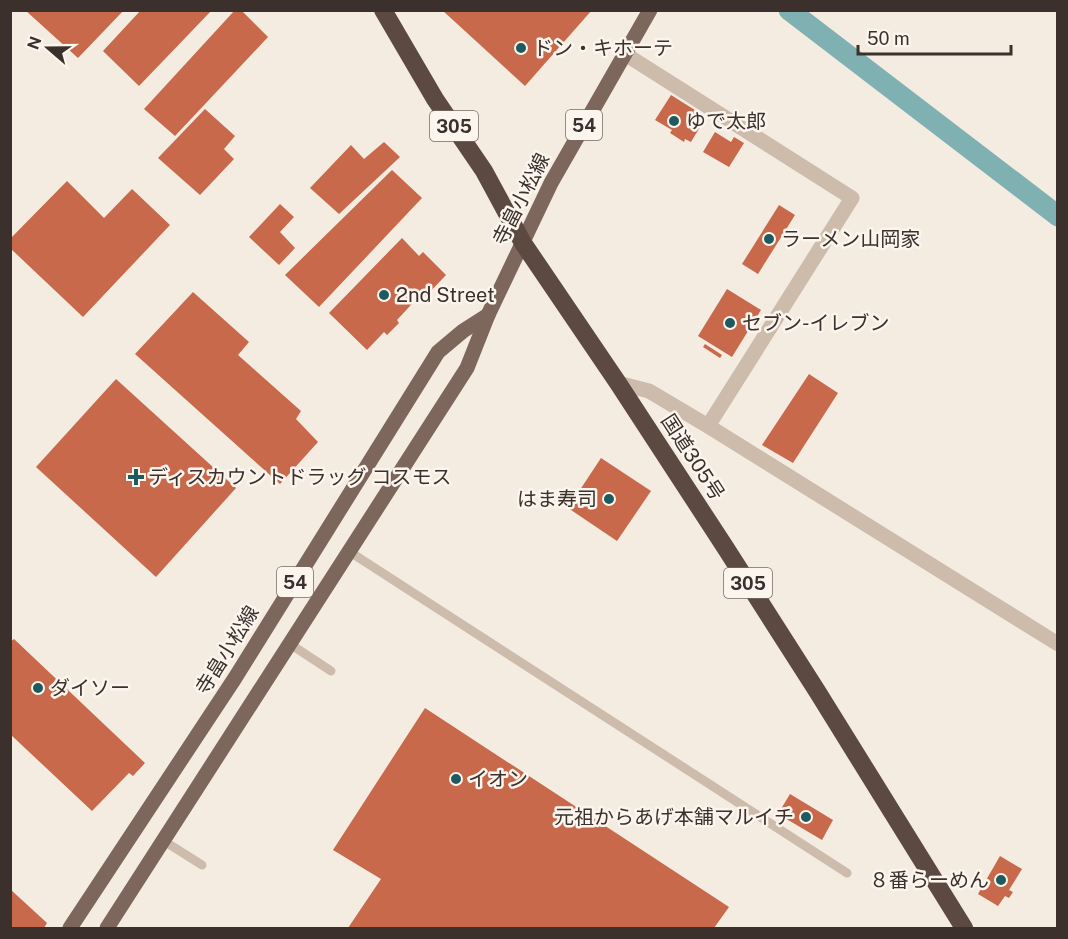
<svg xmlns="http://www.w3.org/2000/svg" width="1068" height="939" font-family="'Public Sans','Noto Sans JP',sans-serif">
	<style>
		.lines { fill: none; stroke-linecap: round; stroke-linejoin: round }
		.canal { stroke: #7fb0b2; stroke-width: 21 }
		.building { fill: #c8694b }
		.lane { stroke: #cdbbac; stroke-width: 9 }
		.street { stroke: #cdbbac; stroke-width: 15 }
		.primary { stroke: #7d675c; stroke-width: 15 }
		.highway { stroke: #5c4a42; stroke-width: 18 }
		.poi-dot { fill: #1f5a5e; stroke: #fbf5ee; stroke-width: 2 }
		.labels { text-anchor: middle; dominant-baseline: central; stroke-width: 5; stroke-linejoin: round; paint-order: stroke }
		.shield { fill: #fbf5ee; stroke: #756b66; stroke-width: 1.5 }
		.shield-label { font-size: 18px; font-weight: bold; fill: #3b302b }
		.poi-label { font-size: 20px; fill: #3b302b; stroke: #fbf5ee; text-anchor: start }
		.street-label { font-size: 20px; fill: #3b302b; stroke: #fbf5ee }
	</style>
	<rect width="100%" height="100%" fill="#f4ebe1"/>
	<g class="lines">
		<path class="canal" d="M789,10L1058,216"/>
	</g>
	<g class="building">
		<path d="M25,10H124L78,58Z"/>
		<path d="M141,10H212L139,86L103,51Z"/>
		<path d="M235,10H241L268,37L175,136L144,109Z"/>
		<path d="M442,10H592L525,86Z"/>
		<path d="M671,95L706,117L691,142L685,139L684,142L670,133L672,130L655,120Z"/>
		<path d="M205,109L235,136L224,149L234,159L200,195L158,158Z"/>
		<path d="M715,132L731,142L734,137L744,143L729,167L703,152Z"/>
		<path d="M384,142L400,157L339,214L310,188L351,145L364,159Z"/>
		<path d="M392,170L422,198L319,307L285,275Z"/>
		<path d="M67,181L104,218L132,189L170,225L83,317L10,248V239Z"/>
		<path d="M280,204L294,217L280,232L295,248L279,265L249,237Z"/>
		<path d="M779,205L795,215L758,274L742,264Z"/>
		<path d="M402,238L419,256L423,252L446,275L426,296L422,293L397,320L399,323L387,335L384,332L367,350L329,313Z"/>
		<path d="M727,289L761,310L732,357L698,336Z"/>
		<path d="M193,292L249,342L238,355L301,411L296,419L318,442L280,484L135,354Z"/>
		<path d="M705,344L722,355L720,358L703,347Z"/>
		<path d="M809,374L838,393L793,463L762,445Z"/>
		<path d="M116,379L236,488L156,577L36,467Z"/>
		<path d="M601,458L651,491L617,541L568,508Z"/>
		<path d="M14,639L145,763L133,776L129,773L92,811L10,734V642Z"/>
		<path d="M425,708L729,907L714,928H348L381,879L333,850Z"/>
		<path d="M790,794L833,820L822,840L778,814Z"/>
		<path d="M1000,856L1022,869L1009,890L1013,892L1009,898L1005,896L998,906L978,894Z"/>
		<path d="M10,889L47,923L44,928H10Z"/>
	</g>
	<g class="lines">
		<g class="lane">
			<path d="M350,552L847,873"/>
			<path d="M290,644L331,671"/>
			<path d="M164,841L202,865"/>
		</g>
		<g class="street">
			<path d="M625,54L852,198L708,426"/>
			<path d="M618,383L649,391L708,426L1058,644"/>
		</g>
		<g class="primary">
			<path d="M70,928L235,678L438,352L463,331L488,315L551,183L650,10"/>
			<path d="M107,928L467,368L488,315"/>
		</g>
		<path class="highway" d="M383,10L435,99L484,171L523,243L618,383L725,547L817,691L964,928"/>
	</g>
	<g class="poi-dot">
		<circle cx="521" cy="48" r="6"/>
		<circle cx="674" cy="121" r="6"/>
		<circle cx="769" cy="239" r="6"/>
		<circle cx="384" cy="295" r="6"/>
		<circle cx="730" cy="323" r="6"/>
		<path d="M133 468h6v6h6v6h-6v6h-6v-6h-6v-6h6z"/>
		<circle cx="609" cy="499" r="6"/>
		<circle cx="38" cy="688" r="6"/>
		<circle cx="456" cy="779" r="6"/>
		<circle cx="806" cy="817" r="6"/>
		<circle cx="1001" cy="880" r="6"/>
	</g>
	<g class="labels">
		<g class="shield">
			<rect x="566" y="110" width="36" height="30" rx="4.5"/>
			<rect x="430" y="111" width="48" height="30" rx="4.5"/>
			<rect x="277" y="567" width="36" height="30" rx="4.5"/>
			<rect x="724" y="568" width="48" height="30" rx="4.5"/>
		</g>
		<g class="shield-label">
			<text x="584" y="125">54</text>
			<text x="454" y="126">305</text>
			<text x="295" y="582">54</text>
			<text x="748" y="583">305</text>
		</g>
		<g class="poi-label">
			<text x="533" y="48">ドン・キホーテ</text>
			<text x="686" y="121">ゆで太郎</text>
			<text x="781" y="239">ラーメン山岡家</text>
			<text x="396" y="295">2nd Street</text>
			<text x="742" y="323">セブン-イレブン</text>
			<text x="148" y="477">ディスカウントドラッグ コスモス</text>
			<text x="597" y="499" text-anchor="end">はま寿司</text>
			<text x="50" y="688">ダイソー</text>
			<text x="468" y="779">イオン</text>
			<text x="794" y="817" text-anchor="end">元祖からあげ本舗マルイチ</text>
			<text x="989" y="880" text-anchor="end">８番らーめん</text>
		</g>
		<g class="street-label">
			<text transform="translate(521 199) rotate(-63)">寺畠小松線</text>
			<text transform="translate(693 457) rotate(57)">国道305号</text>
			<text transform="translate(227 650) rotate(-58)">寺畠小松線</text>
		</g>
	</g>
	<rect width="1068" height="939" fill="none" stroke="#3b302b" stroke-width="24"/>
	<g transform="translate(48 48) rotate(290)" stroke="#fbf5ee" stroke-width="4.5" paint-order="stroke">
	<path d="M0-4.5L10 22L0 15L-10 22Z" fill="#3b302b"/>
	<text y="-9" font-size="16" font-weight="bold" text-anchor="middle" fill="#3b302b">N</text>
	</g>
	<path d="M858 45v9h153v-9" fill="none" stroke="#3b302b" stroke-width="3"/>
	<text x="867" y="45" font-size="18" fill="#3b302b" stroke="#fbf5ee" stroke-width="4.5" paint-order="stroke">50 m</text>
</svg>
